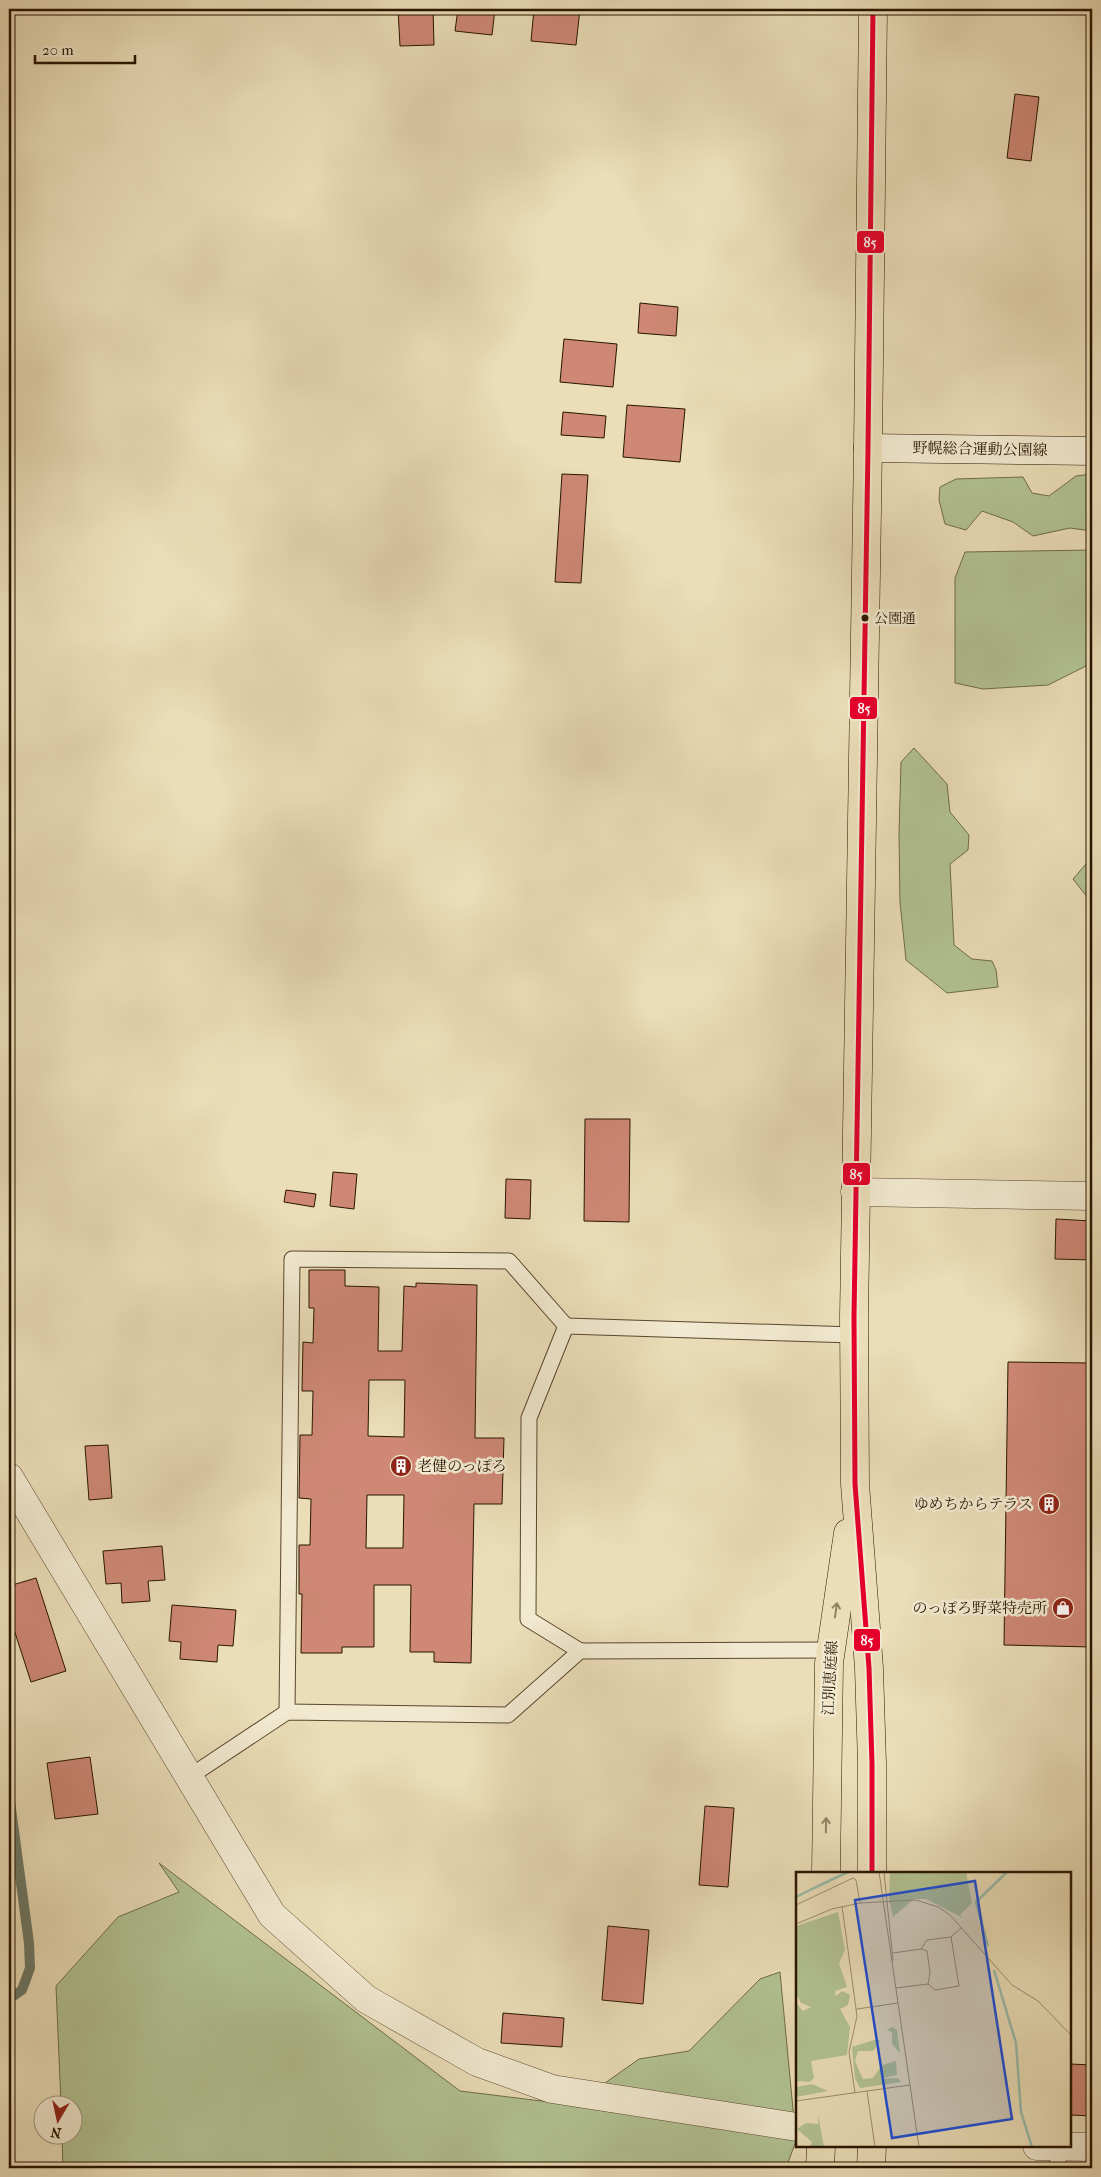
<svg xmlns="http://www.w3.org/2000/svg" width="1101" height="2177" font-family="'IM FELL French Canon','Noto Serif JP',serif">
	<style>
		.green { fill: #b2c292; stroke: #6e6c49 }
		.lines { fill: none; stroke-linecap: round; stroke-linejoin: round }
		.stream { stroke: #6c7967; stroke-width: 10 }
		.building { fill: #ce8875; stroke: #291500; fill-rule: evenodd }
		.service-casing { stroke: #59472e; stroke-width: 17 }
		.minor-casing { stroke: #59472e; stroke-width: 29 }
		.secondary-casing { stroke: #291500; stroke-width: 29 }
		.primary-casing { stroke: #291500; stroke-width: 29 }
		.service { stroke: #f1e9d0; stroke-width: 15 }
		.minor { stroke: #f1e9d0; stroke-width: 28 }
		.secondary { stroke: #f1e9d0; stroke-width: 28 }
		.primary { stroke: #eaddb7; stroke-width: 28 }
		.bus-1-casing { stroke: #f1e9d0; stroke-width: 9 }
		.bus-1 { stroke: #e4002b; stroke-width: 5 }
		.oneway { stroke: #938365 }
		.bus-dot { fill: #291500; stroke: #f1e9d0; stroke-width: 2 }
		.labels { text-anchor: middle; dominant-baseline: central; stroke-width: 5; stroke-linejoin: round; paint-order: stroke }
		.bus-label { font-size: 14px; fill: #291500; stroke: #f1e9d0; text-anchor: start }
		.street-label { font-size: 15px; fill: #291500; stroke: #f1e9d0 }
		.poi-label { font-size: 15px; fill: #291500; stroke: #f1e9d0; text-anchor: end }
		.inset-river { fill: none; stroke: #98bcab; stroke-width: 2.5 }
		.inset-road { fill: none; stroke: #9d8d6e; stroke-width: 1 }
		.view { fill: #1d4ed8; fill-opacity: 0.15; stroke: #1d4ed8; stroke-width: 2.5 }
		.inset-edge { fill: none; stroke: #291500; stroke-width: 2.5 }
		.line-badge { stroke: #f1e9d0; stroke-width: 2 }
		.badge-label { font-size: 14px; text-anchor: middle; font-weight: bold; fill: #fff }
	</style>
	<rect width="100%" height="100%" fill="#eaddb7"/>
	<filter id="stains"><feTurbulence type="fractalNoise" baseFrequency=".004" numOctaves="4"/><feColorMatrix values="0 0 0 0 .2 0 0 0 0 .09 0 0 0 0 .02 0 0 0 .5 -.17"/></filter>
	<radialGradient id="worn" r=".72"><stop offset=".6" stop-color="#630" stop-opacity="0"/><stop offset="1" stop-color="#630" stop-opacity=".3"/></radialGradient>
	<g class="green">
		<path d="M1092,474V531L1070,528L1033,536L1013,522L982,511L966,530L945,524L939,500L940,487L956,479L1023,477L1032,493L1049,496L1076,476Z"/>
		<path d="M1092,550V663L1048,685L983,689L955,683V578L965,552Z"/>
		<path d="M914,748L947,784L950,812L969,835L968,850L950,864L954,945L972,959L992,961L996,970L998,987L947,993L906,960L900,902L899,834L901,762Z"/>
		<path d="M1092,857V903L1073,879Z"/>
		<path d="M159,1863L460,2091L574,2105L639,2059L689,2051L760,1979L780,1972L796,2141L786,2168H63L62,2135L72,2134V2104H61L56,1986L118,1917L179,1892Z"/>
	</g>
	<g class="lines">
		<path class="stream" d="M9,1794L29,1943L30,1968L22,1990L9,1999"/>
	</g>
	<g class="building">
		<path d="M398,9H433L434,45L400,46Z"/>
		<path d="M458,9H495L492,35L455,31Z"/>
		<path d="M534,9H580L576,45L531,41Z"/>
		<path d="M1015,94L1039,97L1031,161L1007,158Z"/>
		<path d="M640,303L678,307L676,336L638,333Z"/>
		<path d="M564,339L617,344L613,387L560,382Z"/>
		<path d="M627,405L685,409L680,462L623,457Z"/>
		<path d="M563,412L606,416L604,438L561,435Z"/>
		<path d="M562,474L588,475L581,583L555,582Z"/>
		<path d="M585,1119H630L629,1222L584,1221Z"/>
		<path d="M333,1172L357,1174L354,1209L330,1206Z"/>
		<path d="M506,1179L531,1180L530,1219L505,1218Z"/>
		<path d="M286,1190L316,1194L314,1207L284,1202Z"/>
		<path d="M1056,1219L1092,1221V1260L1055,1259Z"/>
		<path d="M309,1270H345V1286L379,1287L378,1351H402L404,1286L416,1287V1283L477,1285L475,1438H504L502,1504H474L471,1663L434,1662V1652H410L411,1585H374V1647H342V1653H301L302,1594H299V1545H310L311,1499L299,1498L300,1435H312L313,1391H302L303,1342L313,1343L314,1308H309ZM369,1380H405L404,1437L368,1436ZM367,1495H404L403,1548H366Z"/>
		<path d="M1008,1362L1092,1363V1647L1004,1645Z"/>
		<path d="M108,1445L112,1498L89,1500L85,1446Z"/>
		<path d="M162,1546L165,1580L148,1581L150,1601L122,1603L121,1583L106,1584L103,1551Z"/>
		<path d="M36,1578L66,1671L31,1682L9,1614V1586Z"/>
		<path d="M172,1605L236,1610L233,1646L218,1645L217,1662L180,1659L181,1642L169,1641Z"/>
		<path d="M90,1757L98,1814L55,1819L47,1763Z"/>
		<path d="M705,1806L734,1808L728,1887L699,1885Z"/>
		<path d="M608,1926L649,1930L643,2004L602,2000Z"/>
		<path d="M503,2013L564,2018L562,2047L501,2043Z"/>
		<path d="M1070,2064L1092,2065V2116L1070,2115Z"/>
	</g>
	<g class="lines">
		<g class="service-casing">
			<g id="service">
				<path d="M580,1651L528,1619L529,1418L566,1326L854,1335"/>
				<path d="M287,1712L292,1259L509,1261L566,1326"/>
				<path d="M189,1777L287,1712L508,1715L580,1651L831,1650"/>
				<path d="M1058,2168V2147"/>
			</g>
		</g>
		<g class="minor-casing">
			<g id="minor">
				<path d="M855,1192L1092,1196"/>
				<path d="M9,1477L272,1915L366,1999L477,2062L552,2089L797,2127"/>
				<path d="M1037,2146L1092,2147"/>
			</g>
		</g>
		<g class="secondary-casing">
			<path id="secondary" d="M868,448L1092,451"/>
		</g>
		<g class="primary-casing">
			<g id="primary">
				<path d="M826,1873L829,1663L848,1533"/>
				<path d="M872,1873V1764L869,1668L855,1484L854,1317L868,448L873,9"/>
				<path d="M820,2168L821,2146"/>
				<path d="M871,2168L872,2146"/>
			</g>
		</g>
		<use href="#service" class="service"/>
		<use href="#minor" class="minor"/>
		<use href="#secondary" class="secondary"/>
		<use href="#primary" class="primary"/>
		<g class="bus-1-casing">
			<path id="bus-1" d="M872,1873V1764L869,1668L855,1484L854,1317L868,448L873,9"/>
		</g>
		<use href="#bus-1" class="bus-1"/>
	</g>
	<defs><path id="oneway-shaft" d="M-6 0H5M1.5-3L5.5 0L1.5 3" fill="none" stroke-width="1.6" stroke-linecap="round" stroke-linejoin="round" transform="scale(1.25)"/></defs>
	<g class="oneway">
		<use href="#oneway-shaft" transform="translate(836 1610) rotate(-82)"/>
		<use href="#oneway-shaft" transform="translate(826 1825) rotate(-89)"/>
	</g>
	<defs>
		<g id="building-disc" transform="scale(1.125)"><circle r="9.5" fill="#8f2418" stroke="#f1e9d0"/><path d="M-4-6H4V6H1V3H-1V6H-4ZM-2.5-4.3h1.7v1.8h-1.7ZM.8-4.3h1.7v1.8H.8ZM-2.5-1h1.7V.8h-1.7ZM.8-1h1.7V.8H.8Z" fill="#fff"/></g>
		<g id="shop-disc" transform="scale(1.125)"><circle r="9.5" fill="#8f2418" stroke="#f1e9d0"/><path d="M-5-2.5h2.3a2.7 3.5 0 0 1 5.4 0H5L5.5 6h-11ZM-1.5-2.5h3a1.5 2.3 0 0 0-3 0Z" fill="#fff"/></g>
	</defs>
	<g fill-rule="evenodd">
		<use href="#building-disc" x="401" y="1466"/>
		<use href="#building-disc" x="1049" y="1504"/>
		<use href="#shop-disc" x="1063" y="1608"/>
	</g>
	<circle class="bus-dot" cx="865" cy="618" r="4.5"/>
	<g class="labels">
		<g class="bus-label">
			<text x="874" y="618">公園通</text>
		</g>
		<g class="street-label">
			<text transform="translate(980 449) rotate(1)">野幌総合運動公園線</text>
			<text transform="translate(830 1678) rotate(-87)">江別恵庭線</text>
		</g>
		<g class="poi-label">
			<text x="417" y="1466" text-anchor="start">老健のっぽろ</text>
			<text x="1033" y="1504">ゆめちからテラス</text>
			<text x="1047" y="1608">のっぽろ野菜特売所</text>
		</g>
	</g>
	<g transform="translate(796 1872)">
		<rect width="275" height="275" fill="#eaddb7"/>
		<path d="M94,0H170L176,31L164,43L167,46L130,27H118L97,45L93,27ZM42,40L49,78L43,91L51,115L39,119L40,124L46,119L54,123L52,133L44,137L54,155L51,183L15,189L18,206L14,210L0,209V131L7,139L15,135L5,131L0,121V54ZM96,155L101,158L104,181L96,172V160L91,158ZM81,167L84,169L77,179H62L59,189L65,203L67,207L77,206L86,193L100,189L101,203L81,207L102,206L105,210L64,216L59,206L56,175ZM16,212L32,219L0,225V215ZM22,243L28,275H14L16,270L1,257L10,251L22,252Z" fill="#b2c292"/>
		<path class="inset-river" d="M20,15L52,0M0,25L20,15M192,74L180,30L211,0M198,98L220,171L225,240L236,275"/>
		<path class="inset-road" d="M83,0L123,275M88,0L97,89M0,33L57,6L60,8L64,31M46,34L61,144L53,180L59,221M0,52L36,37L64,31L120,28L142,35L154,43L216,113L242,129L275,163M97,81L125,77L131,68L155,65L165,56M132,112L139,118L163,114L155,65M100,116L132,112L134,101L131,79L125,77M61,137L102,131M71,219L79,275M0,229L114,213"/>
		<path class="view" d="M179,9L216,247L96,266L59,28Z"/>
		<rect width="275" height="275" class="inset-edge"/>
	</g>
	<g class="line-badge">
		<rect x="856" y="230" width="29" height="24" rx="5" fill="#e4002b"/>
		<rect x="849" y="696" width="29" height="24" rx="5" fill="#e4002b"/>
		<rect x="842" y="1162" width="29" height="24" rx="5" fill="#e4002b"/>
		<rect x="853" y="1628" width="28" height="24" rx="5" fill="#e4002b"/>
	</g>
	<g class="badge-label">
		<text x="870" y="247">85</text>
		<text x="864" y="713">85</text>
		<text x="856" y="1179">85</text>
		<text x="867" y="1645">85</text>
	</g>
	<rect width="1101" height="2177" fill="none" stroke="#eaddb7" stroke-width="30"/>
	<rect x="10" y="10" width="1081" height="2157" fill="none" stroke="#291500" stroke-width="2.5"/>
	<rect x="15" y="15" width="1071" height="2147" fill="none" stroke="#291500"/>
	<g transform="translate(58 2120) rotate(189)"><circle r="24" fill="#f1e9d0" stroke="#a1947d"/>
	<path d="M0-4L9 19L0 12L-9 19Z" fill="#8f2418"/>
	<text y="-8" font-size="14" font-weight="bold" text-anchor="middle" fill="#291500">N</text>
	</g>
	<path d="M35 55v8h100v-8" fill="none" stroke="#291500" stroke-width="2.5"/>
	<text x="42" y="55" font-size="15" fill="#291500" stroke="#f1e9d0" stroke-width="4" paint-order="stroke">20 m</text>
	<rect width="100%" height="100%" filter="url(#stains)"/>
	<rect width="100%" height="100%" fill="url(#worn)"/>
</svg>
